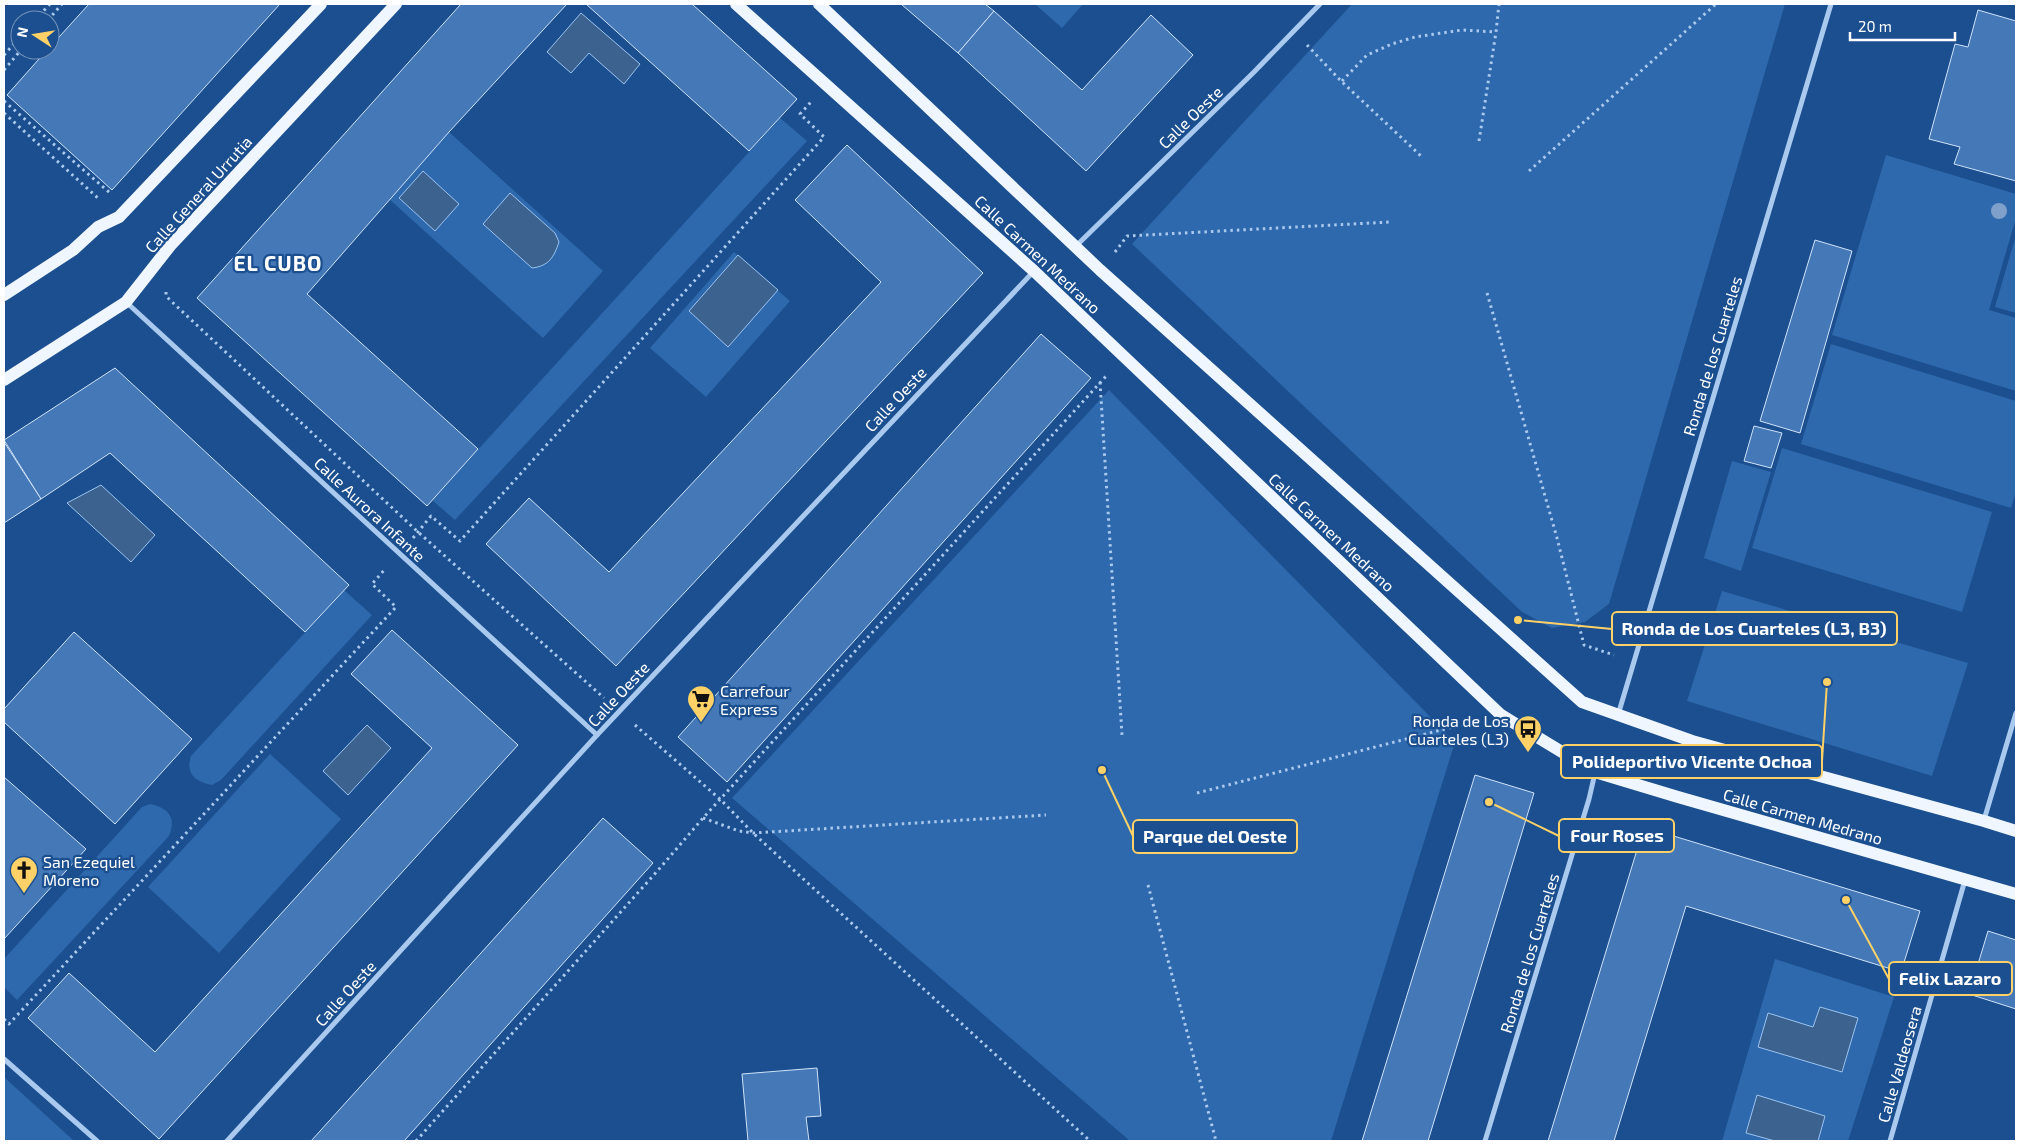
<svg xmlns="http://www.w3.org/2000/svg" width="2020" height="1145" font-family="'Exo 2',sans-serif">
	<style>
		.green { fill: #2e69ad }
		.water { fill: #3c6290; stroke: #9cc4f0 }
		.building { fill: #4478b7; stroke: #cfe3fa }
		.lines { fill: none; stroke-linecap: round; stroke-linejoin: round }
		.path { stroke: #a9c9ee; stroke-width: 3; stroke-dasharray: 2.5 4; stroke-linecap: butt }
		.street { stroke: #a9c9ee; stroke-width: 5 }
		.primary { stroke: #f0f6ff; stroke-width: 12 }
		.tree { fill: #7ea0ca }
		.labels { text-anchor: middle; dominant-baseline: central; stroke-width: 4.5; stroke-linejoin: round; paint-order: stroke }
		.street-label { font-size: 16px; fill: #fff; stroke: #1b4f8f }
		.poi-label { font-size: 16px; fill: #fff; stroke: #1b4f8f; text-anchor: start }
		.district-label { font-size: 21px; font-weight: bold; letter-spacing: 1px; fill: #fff; stroke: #1b4f8f }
		.leader { fill: none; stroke: #ffd166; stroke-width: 2 }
		.callout-dot { fill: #ffd166; stroke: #1b4f8f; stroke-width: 2 }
		.callout { fill: #1b4f8f; stroke: #ffd166; stroke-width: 2 }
		.callout-label { font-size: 18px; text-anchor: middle; font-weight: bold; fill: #fff }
	</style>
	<rect width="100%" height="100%" fill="#1b4f8f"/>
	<g class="green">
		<path d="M1035,4H1083L1062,28Z"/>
		<path d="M1352,4H1785L1609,604L1585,622L1552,628L1522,612L1132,244Z"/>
		<path d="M780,118L807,141L455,520L432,500Z"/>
		<path d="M449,132L603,271L543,338L389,199Z"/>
		<path d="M1886,155L2016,194V218L1989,310L2016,318V391L1832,335Z"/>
		<path d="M2016,235V313L1995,307Z"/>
		<path d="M734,252L790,301L706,397L650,348Z"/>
		<path d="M1831,344L2016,401V491L2011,508L1801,444Z"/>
		<path d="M1109,390L1455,742L1331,1141H1130L732,798Z"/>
		<path d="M1782,448L1992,512L1962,612L1752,548Z"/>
		<path d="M1732,461L1771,472L1741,571L1704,558Z"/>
		<path d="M344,590L372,615L221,780L212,785C196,782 185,774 191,756Z"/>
		<path d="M1722,591L1968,663L1932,776L1687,701Z"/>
		<path d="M270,754L341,819L219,953L148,887Z"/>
		<path d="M150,804C168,808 177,817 169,836L17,1000L4,987V959L142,807Z"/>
		<path d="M1775,959L1894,997L1848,1141H1722Z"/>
		<path d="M4,1077L74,1141H4Z"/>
	</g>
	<g class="water">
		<path d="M581,13L640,64L624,84L589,53L571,73L547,52Z"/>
		<path d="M423,171L459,204L435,231L399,198Z"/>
		<path d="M510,193L555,233L559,242C554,257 549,266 532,268L483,224Z"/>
		<path d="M738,255L778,290L728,347L689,311Z"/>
		<path d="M101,485L155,535L131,562L67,503Z"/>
		<path d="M367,725L391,748L348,795L323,771Z"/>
		<path d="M1820,1007L1858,1018L1842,1072L1758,1047L1768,1013L1813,1027Z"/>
		<path d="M1757,1095L1825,1116L1818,1141H1775L1746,1133Z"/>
	</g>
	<g class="building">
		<path d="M89,4H280L112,190L7,95L47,50H50V47Z"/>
		<path d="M461,4H567L449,132L307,294L478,449L427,506L197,298Z"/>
		<path d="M586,4H692L797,99L749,151Z"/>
		<path d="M901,4H985L994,11L958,53Z"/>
		<path d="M1978,10L2016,21V181L1954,164L1960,147L1929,139L1955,44L1968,47Z"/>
		<path d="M994,11L1082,90L1151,15L1193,55L1086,171L958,53Z"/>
		<path d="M847,145L983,273L616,666L486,544L529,498L609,572L881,282L795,200Z"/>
		<path d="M1815,240L1852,251L1800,433L1760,421Z"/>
		<path d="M1041,334L1091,378L727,782L678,737Z"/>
		<path d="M115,368L349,585L305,632L110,453L41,499L4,440Z"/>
		<path d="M1754,426L1782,433L1771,468L1744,461Z"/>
		<path d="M4,442L41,499L4,523Z"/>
		<path d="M392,630L518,745L159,1139L28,1018L69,973L155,1052L432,748L351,674Z"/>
		<path d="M74,632L192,739L115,824L4,722V709Z"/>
		<path d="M1475,775L1534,793L1428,1141H1362Z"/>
		<path d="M4,777L86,849L4,939Z"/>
		<path d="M603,818L653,863L404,1141H311Z"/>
		<path d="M1644,827L1920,911L1901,972L1686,906L1614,1141H1548Z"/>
		<path d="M1988,931L2016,940V1009L1969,994Z"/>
		<path d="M817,1068L821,1116L806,1117L809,1141H748L742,1074Z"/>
	</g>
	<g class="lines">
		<g class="path">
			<path d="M35,20L50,4"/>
			<path d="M48,20L62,4"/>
			<path d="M1307,45L1341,81L1421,156"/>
			<path d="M4,55L20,37"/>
			<path d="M4,70L21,50"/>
			<path d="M1342,81L1367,55L1392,44L1415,37L1462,30L1496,32"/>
			<path d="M4,101L110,193"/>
			<path d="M4,113L99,199"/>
			<path d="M1479,141L1496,32L1499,4"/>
			<path d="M1529,171L1716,4"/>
			<path d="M1115,252L1127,236L1390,222"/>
			<path d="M166,292V296L170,300L418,532L604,698"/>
			<path d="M1487,293L1557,538L1584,645L1614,655"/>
			<path d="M1100,382L1122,735"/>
			<path d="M413,538L431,516L460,541L824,137L800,114L811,102"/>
			<path d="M635,725L721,800L753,833L1090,1141"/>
			<path d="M1197,793L1472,722"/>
			<path d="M703,818L739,831L753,833L1046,815"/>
			<path d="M1148,885L1216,1141"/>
			<path d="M4,1019L9,1024L396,607L372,584L386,568"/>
			<path d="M416,1141L660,868L703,818L1108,374"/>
		</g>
		<g class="street">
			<path d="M1076,246L1254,72L1320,4"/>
			<path d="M126,302L597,735"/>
			<path d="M1618,715L1831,4"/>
			<path d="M1984,820L2016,713"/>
			<path d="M4,1059L97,1141"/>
			<path d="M227,1141L597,735L1034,271"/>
			<path d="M1485,1141L1589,799L1595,773"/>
			<path d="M1890,1141L1965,880"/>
		</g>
		<g class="primary">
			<path d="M736,4L1034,271L1501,715L1595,772L1678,797L2016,894"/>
			<path d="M819,4L1100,270L1582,702L1692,741L1984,821L2016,831"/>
			<path d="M4,295L73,250L98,227L119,217L321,4"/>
			<path d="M4,380L126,302L170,246L396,4"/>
		</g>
	</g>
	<circle class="tree" cx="1999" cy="211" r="8"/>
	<defs>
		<g id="supermarket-pin" transform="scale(1.4375)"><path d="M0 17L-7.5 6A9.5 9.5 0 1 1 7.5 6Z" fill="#ffd166" stroke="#1b4f8f"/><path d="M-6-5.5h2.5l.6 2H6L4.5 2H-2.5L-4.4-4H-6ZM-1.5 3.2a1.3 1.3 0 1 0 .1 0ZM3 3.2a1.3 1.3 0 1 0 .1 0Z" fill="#111"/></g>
		<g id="bus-pin" transform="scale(1.4375)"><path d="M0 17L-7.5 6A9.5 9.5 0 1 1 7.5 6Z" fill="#ffd166" stroke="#1b4f8f"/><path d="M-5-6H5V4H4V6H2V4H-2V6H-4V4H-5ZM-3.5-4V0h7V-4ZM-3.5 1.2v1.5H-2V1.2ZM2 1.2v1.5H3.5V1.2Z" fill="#111"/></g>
		<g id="church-pin" transform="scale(1.4375)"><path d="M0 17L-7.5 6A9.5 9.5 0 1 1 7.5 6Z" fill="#ffd166" stroke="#1b4f8f"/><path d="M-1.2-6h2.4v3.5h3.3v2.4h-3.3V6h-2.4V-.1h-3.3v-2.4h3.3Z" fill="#111"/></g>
	</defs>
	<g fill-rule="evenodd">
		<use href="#supermarket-pin" x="701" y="699"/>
		<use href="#bus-pin" x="1528" y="729"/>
		<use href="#church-pin" x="24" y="870"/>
	</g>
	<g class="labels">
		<g class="street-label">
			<text transform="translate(1190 117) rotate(-44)">Calle Oeste</text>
			<text transform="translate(198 194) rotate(-48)">Calle General Urrutia</text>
			<text transform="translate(1038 254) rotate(43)">Calle Carmen Medrano</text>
			<text transform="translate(1712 356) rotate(-73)">Ronda de los Cuarteles</text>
			<text transform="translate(895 399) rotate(-47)">Calle Oeste</text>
			<text transform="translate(370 509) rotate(43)">Calle Aurora Infante</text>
			<text transform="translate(1332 532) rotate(43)">Calle Carmen Medrano</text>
			<text transform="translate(618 694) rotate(-47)">Calle Oeste</text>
			<text transform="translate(1803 816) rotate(16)">Calle Carmen Medrano</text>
			<text transform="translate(1529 953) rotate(-73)">Ronda de los Cuarteles</text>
			<text transform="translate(345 993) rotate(-48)">Calle Oeste</text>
			<text transform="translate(1899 1064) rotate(-74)">Calle Valdeosera</text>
		</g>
		<g class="poi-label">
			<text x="720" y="690">Carrefour<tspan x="720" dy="18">Express</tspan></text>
			<text x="1509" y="720" text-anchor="end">Ronda de Los<tspan x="1509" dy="18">Cuarteles (L3)</tspan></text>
			<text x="43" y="861">San Ezequiel<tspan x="43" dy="18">Moreno</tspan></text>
		</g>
		<g class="district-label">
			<text x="278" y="262">EL CUBO</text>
		</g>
	</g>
	<path class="leader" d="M1518 620L1612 629M1827 682L1822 761M1489 802L1559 836M1102 770L1133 836M1846 900L1889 979"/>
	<g class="callout-dot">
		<circle cx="1518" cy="620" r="5"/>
		<circle cx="1827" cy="682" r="5"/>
		<circle cx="1489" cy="802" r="5"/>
		<circle cx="1102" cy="770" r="5"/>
		<circle cx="1846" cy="900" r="5"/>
	</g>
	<g class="callout">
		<rect x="1612" y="612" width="285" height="33" rx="5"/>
		<rect x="1561" y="745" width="261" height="33" rx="5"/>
		<rect x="1559" y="819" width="115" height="33" rx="5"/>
		<rect x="1133" y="820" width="164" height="33" rx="5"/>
		<rect x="1889" y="962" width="123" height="33" rx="5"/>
	</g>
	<g class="callout-label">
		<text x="1754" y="635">Ronda de Los Cuarteles (L3, B3)</text>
		<text x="1692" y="768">Polideportivo Vicente Ochoa</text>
		<text x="1617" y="842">Four Roses</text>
		<text x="1215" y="843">Parque del Oeste</text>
		<text x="1950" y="985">Felix Lazaro</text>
	</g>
	<rect width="2020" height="1145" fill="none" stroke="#ffffff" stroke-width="10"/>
	<g transform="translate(35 35) rotate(282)"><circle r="24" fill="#1b4f8f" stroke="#7695bc"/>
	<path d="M0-4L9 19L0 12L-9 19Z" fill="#ffd166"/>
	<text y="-8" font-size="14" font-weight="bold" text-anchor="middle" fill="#ffffff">N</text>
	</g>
	<path d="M1850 32v8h105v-8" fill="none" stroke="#ffffff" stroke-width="2.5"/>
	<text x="1858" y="32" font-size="15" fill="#ffffff" stroke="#1b4f8f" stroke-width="4" paint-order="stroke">20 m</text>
</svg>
